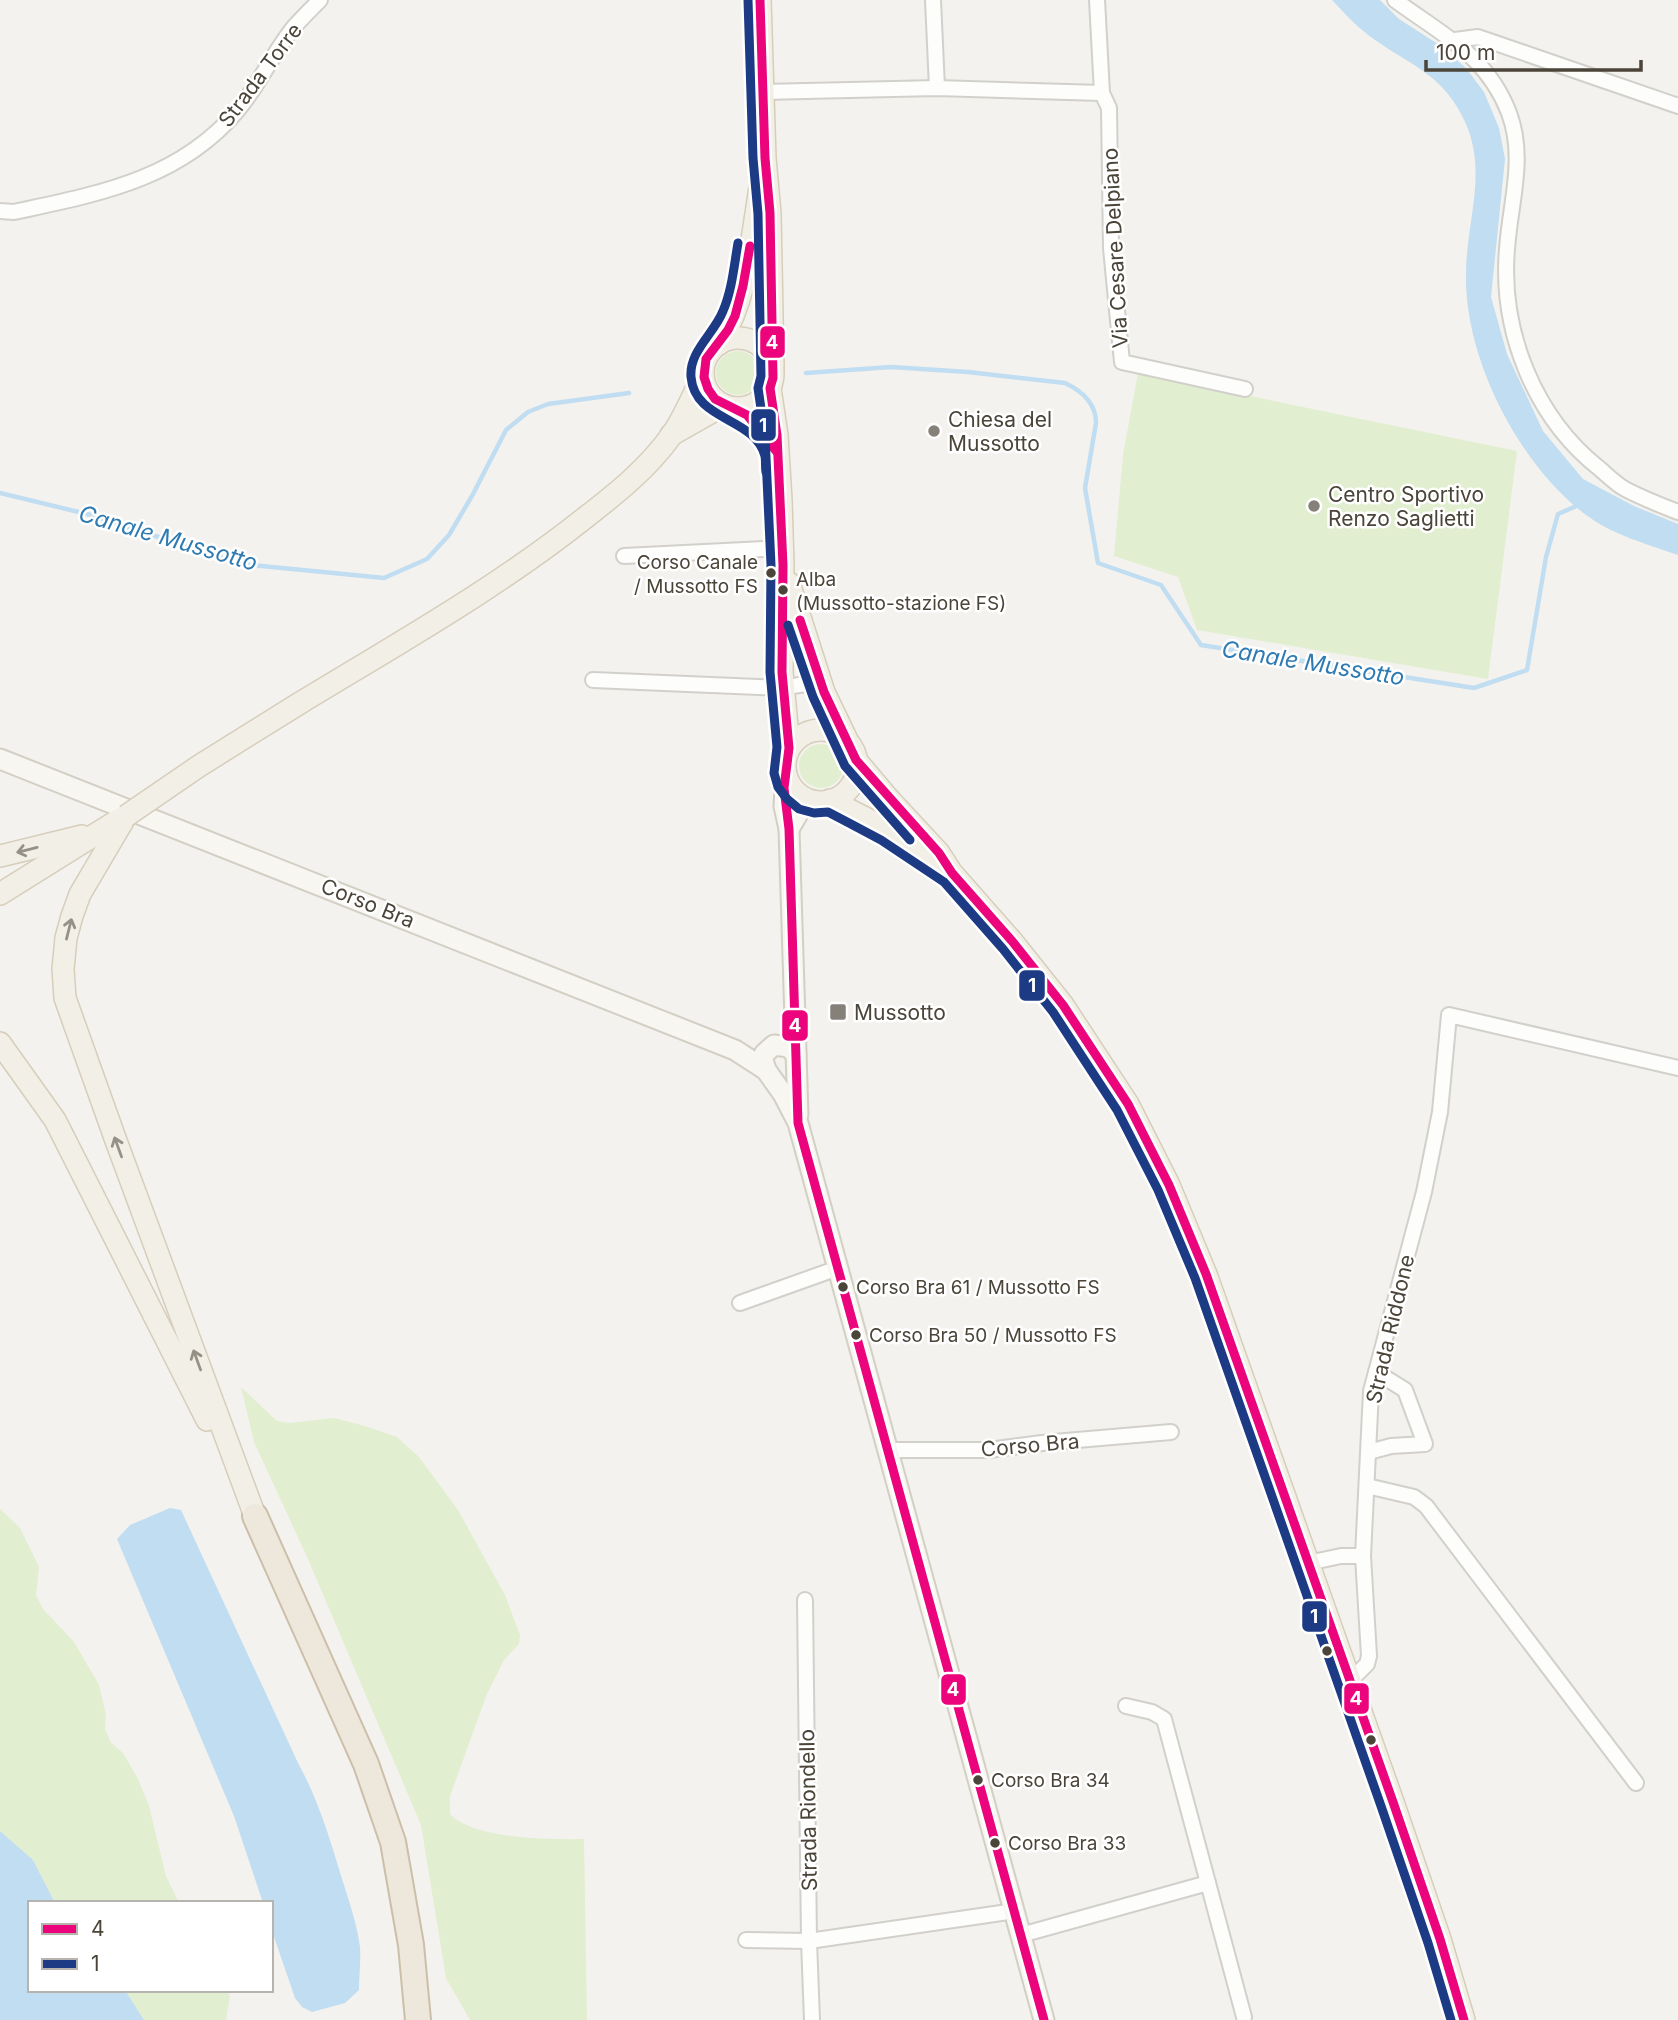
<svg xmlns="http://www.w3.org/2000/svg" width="1678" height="2020" font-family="Inter,sans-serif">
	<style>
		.green { fill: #e1eecf }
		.water { fill: #c0ddf1 }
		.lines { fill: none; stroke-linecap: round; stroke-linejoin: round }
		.stream { stroke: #c0ddf1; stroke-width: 4.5 }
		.street-casing { stroke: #d2d0cb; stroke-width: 18 }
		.secondary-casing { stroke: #d3cfc5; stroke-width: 23 }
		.primary-casing { stroke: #d6cebb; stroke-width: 24 }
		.highway-casing { stroke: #ccbfa9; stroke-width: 28 }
		.street { stroke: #fdfdfc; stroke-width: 14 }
		.secondary { stroke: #f7f6f1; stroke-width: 19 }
		.primary { stroke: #f2efe6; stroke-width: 21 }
		.highway { stroke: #ede8db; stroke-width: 24 }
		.primary-bridge-casing { stroke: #d6cebb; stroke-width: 24; stroke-linecap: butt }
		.primary-bridge { stroke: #f2efe6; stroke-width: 21 }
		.bus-1-casing { stroke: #fff; stroke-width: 14 }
		.bus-2-casing { stroke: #fff; stroke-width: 14 }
		.bus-1 { stroke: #ec047c; stroke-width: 9 }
		.bus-2 { stroke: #1d3b85; stroke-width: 9 }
		.oneway { stroke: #969187 }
		.poi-dot { fill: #868178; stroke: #fff; stroke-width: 2.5 }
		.bus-dot { fill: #4b4439; stroke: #fff; stroke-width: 2.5 }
		.labels { text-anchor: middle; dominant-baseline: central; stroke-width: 5; stroke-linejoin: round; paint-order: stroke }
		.bus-label { font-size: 19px; fill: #4b4439; stroke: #fff; text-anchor: start }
		.street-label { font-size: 21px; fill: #4b4439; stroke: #fff }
		.poi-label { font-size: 21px; fill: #4b4439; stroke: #fff; text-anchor: start }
		.water-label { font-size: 23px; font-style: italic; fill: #2e7ab2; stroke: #fff }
		.line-badge { stroke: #fff; stroke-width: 2.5 }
		.badge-label { font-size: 19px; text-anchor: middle; font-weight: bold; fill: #fff }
	</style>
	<rect width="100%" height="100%" fill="#f4f2ee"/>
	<g class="green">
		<circle cx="738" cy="373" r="22"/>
		<path d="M1138,373L1517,451L1488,679L1197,630L1178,577L1114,556L1123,455Z"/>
		<circle cx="821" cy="766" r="22"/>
		<path d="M241,1387L277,1421L290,1423L334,1418L365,1426L397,1437L419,1457L458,1510L505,1595L520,1635L519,1644L504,1660L487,1694L450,1796V1814C473,1839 550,1840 584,1839L587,2020H470L446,1978L421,1825L308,1559L254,1442Z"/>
		<path d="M0,1509L20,1528L39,1567L36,1595L43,1609L74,1642L99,1685L106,1715L105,1729L111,1743L123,1753L138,1779L149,1806L166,1876L179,1903H55L33,1860L0,1831Z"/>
		<path d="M125,1990H226L230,1996L226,2020H144Z"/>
	</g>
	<g class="water">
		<path d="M1332,0H1380L1399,19L1438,44L1466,68L1484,92L1499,128L1505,159L1491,297L1507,354L1543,431L1583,479L1634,506L1678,524V555C1647,544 1613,535 1586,515C1518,464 1463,356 1466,271C1467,220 1487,173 1466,124C1445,76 1414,67 1375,40C1359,29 1345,14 1332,0Z"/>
		<path d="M170,1508L181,1510L298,1763C318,1799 330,1839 342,1879C349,1901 357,1924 360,1947C361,1961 359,1975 359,1990L345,2003L312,2012L302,2007L295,1998L271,1928V1903H263L234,1816L117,1539L130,1525Z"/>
		<path d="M0,1831L33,1860L55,1903H30V1990H125L144,2020H0Z"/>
	</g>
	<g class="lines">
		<g class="stream">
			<path d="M806,373L891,367L968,372L1065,383C1082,391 1096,403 1096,423L1085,488L1098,563L1161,585L1201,645L1474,688L1527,670L1546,557L1558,514L1581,504"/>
			<path d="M0,493L91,515L241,564L384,578L427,559L449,535L472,496L506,430L528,412L548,404L629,393"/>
		</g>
		<g class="street-casing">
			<g id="street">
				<path d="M933,0L937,88"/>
				<path d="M1097,0L1102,93L1109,108L1111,248L1122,362L1245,389"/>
				<path d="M1395,0C1441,34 1487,55 1509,113C1526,158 1510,203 1507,249C1500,332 1535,418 1600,469C1608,476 1616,484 1625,489C1642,498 1660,505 1678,512"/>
				<path d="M1455,40L1478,37L1678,106"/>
				<path d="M762,92L937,88L1102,93"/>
				<path d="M0,211L14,212C97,194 179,180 237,111C259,85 273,53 294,27C302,18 311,9 320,0"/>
				<path d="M624,556L782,548"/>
				<path d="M593,680L784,688C801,684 809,681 824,692"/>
				<path d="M740,1303L838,1268"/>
				<path d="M888,1450H989L1042,1443L1171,1432"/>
				<path d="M1369,1452L1391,1446L1425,1444L1405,1390L1376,1372"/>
				<path d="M1367,1486L1414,1497L1426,1506L1636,1783"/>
				<path d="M1308,1563L1341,1556H1363"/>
				<path d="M805,1600L809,1941L812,2020"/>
				<path d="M1349,1682L1367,1664L1369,1656L1363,1556L1371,1391L1424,1192L1440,1112L1449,1015L1678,1068"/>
				<path d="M1126,1706L1152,1712L1164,1719L1244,2017"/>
				<path d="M1021,1935L1208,1883"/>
				<path d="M746,1940L809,1941L1015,1911"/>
			</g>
		</g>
		<g class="secondary-casing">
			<g id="secondary">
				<path d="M0,759L735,1050L766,1070"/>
				<path d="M786,772L784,806L789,829L798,1115"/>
				<path d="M789,829L802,807L815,801"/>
				<path d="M796,1055L789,1047L774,1045L764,1054L763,1060L766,1070L783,1094L798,1123L1044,2020"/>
			</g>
		</g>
		<g class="primary-casing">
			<g id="primary">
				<path d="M760,0L765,158L770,213L773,366"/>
				<circle cx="738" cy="373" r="35"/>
				<path d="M719,344C748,298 751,240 760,188"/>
				<path d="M770,388L777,435L781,500L783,565L782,672L789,748"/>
				<path d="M737,408L759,428L776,451"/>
				<path d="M671,435L724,405"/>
				<path d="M789,583L824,692L848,742"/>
				<path d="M300,703C397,644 497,588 586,517C617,493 648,468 671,436C684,418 693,395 703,375"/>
				<circle cx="821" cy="766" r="36"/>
				<path d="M856,760L888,798L939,853L952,873L1012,941L1063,1005L1128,1104L1169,1185L1206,1274L1393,1802L1440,1939L1464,2020"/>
				<path d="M830,800L887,829L934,861"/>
				<path d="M126,816L80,894L72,916L66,938L63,969L65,998L115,1138L255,1516"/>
				<path d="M0,856L82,836"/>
				<path d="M0,894L120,819"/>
				<path d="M0,1043L55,1120L207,1420"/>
			</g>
		</g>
		<g class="highway-casing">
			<path id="highway" d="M255,1516L366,1764L393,1842L411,1945L418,2020"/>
		</g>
		<use href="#street" class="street"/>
		<use href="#secondary" class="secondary"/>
		<use href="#primary" class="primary"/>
		<use href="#highway" class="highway"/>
		<g class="primary-bridge-casing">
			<path id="primary-bridge" d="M126,816L199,766L300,703"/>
		</g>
		<use href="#primary-bridge" class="primary-bridge"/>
		<g class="bus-1-casing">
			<g id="bus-1">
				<path d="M760,0L765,158L770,213L773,378L770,388L777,435L783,565L782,672L789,748L784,788L789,829L798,1123L1044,2020"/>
				<path d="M750,246L743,286L735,316L728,330L706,359L704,377L708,389L715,399L747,415L776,451"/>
				<path d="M800,620L824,692L856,760L939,853L952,873L1012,941L1063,1005L1128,1104L1169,1185L1206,1274L1393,1802L1440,1939L1464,2020"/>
			</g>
		</g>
		<g class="bus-2-casing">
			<g id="bus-2">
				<path d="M748,0L753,158L758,214L761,376L758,388L765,436L771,565L770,672L777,747L774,773L778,787L787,799L799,809L814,813L828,812L849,823L881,840L944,882L1003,949L1053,1012L1117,1110L1158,1190L1195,1278L1381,1806L1428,1943L1451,2020"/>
				<path d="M738,243C734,266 732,290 723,311C714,334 689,351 691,377C695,422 754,416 765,456C766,461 765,467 766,472"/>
				<path d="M788,625L813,697L845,766L910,840"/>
			</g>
		</g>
		<use href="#bus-1" class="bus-1"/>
		<use href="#bus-2" class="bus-2"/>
	</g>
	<defs><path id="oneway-shaft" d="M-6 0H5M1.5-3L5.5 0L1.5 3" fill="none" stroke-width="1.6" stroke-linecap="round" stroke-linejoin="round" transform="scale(1.75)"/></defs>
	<g class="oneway">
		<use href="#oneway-shaft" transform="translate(27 850) rotate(166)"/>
		<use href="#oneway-shaft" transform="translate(69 929) rotate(-76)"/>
		<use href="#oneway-shaft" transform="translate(118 1147) rotate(-110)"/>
		<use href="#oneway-shaft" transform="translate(197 1360) rotate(-110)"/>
	</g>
	<g class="poi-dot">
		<circle cx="934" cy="431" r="7"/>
		<circle cx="1314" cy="506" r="7"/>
		<rect x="829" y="1003" width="18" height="18" rx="3.5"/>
	</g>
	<g class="bus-dot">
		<circle cx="771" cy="573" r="6"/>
		<circle cx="783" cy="590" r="6"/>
		<circle cx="843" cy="1287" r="6"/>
		<circle cx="856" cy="1335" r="6"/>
		<circle cx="1327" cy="1651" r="6"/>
		<circle cx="1371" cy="1740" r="6"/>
		<circle cx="978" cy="1780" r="6"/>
		<circle cx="995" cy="1843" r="6"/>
	</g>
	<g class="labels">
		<g class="bus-label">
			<text x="758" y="562" text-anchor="end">Corso Canale<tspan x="758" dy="24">/ Mussotto FS</tspan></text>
			<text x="796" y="579">Alba<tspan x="796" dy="24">(Mussotto-stazione FS)</tspan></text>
			<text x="856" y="1287">Corso Bra 61 / Mussotto FS</text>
			<text x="869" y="1335">Corso Bra 50 / Mussotto FS</text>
			<text x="991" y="1780">Corso Bra 34</text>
			<text x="1008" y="1843">Corso Bra 33</text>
		</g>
		<g class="street-label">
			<text transform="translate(260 75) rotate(-53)">Strada Torre</text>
			<text transform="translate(1115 248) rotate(-93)">Via Cesare Delpiano</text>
			<text transform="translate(368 903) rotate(22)">Corso Bra</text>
			<text transform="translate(1390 1329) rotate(-77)">Strada Riddone</text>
			<text transform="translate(1030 1445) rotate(-5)">Corso Bra</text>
			<text transform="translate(808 1810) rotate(-91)">Strada Riondello</text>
		</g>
		<g class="poi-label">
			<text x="948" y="419">Chiesa del<tspan x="948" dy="24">Mussotto</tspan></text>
			<text x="1328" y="494">Centro Sportivo<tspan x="1328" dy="24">Renzo Saglietti</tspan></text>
			<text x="854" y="1012">Mussotto</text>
		</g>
		<g class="water-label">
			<text transform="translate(168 538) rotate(16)">Canale Mussotto</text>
			<text transform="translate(1313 663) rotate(9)">Canale Mussotto</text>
		</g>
	</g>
	<g class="line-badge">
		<rect x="759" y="325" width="27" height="34" rx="7" fill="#ec047c"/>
		<rect x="750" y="408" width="27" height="34" rx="7" fill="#1d3b85"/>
		<rect x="1018" y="969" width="28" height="33" rx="7" fill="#1d3b85"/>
		<rect x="781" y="1009" width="28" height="33" rx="7" fill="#ec047c"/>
		<rect x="1301" y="1600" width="27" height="33" rx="7" fill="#1d3b85"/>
		<rect x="940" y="1673" width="27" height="33" rx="7" fill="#ec047c"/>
		<rect x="1343" y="1682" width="27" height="33" rx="7" fill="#ec047c"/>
	</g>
	<g class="badge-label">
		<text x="772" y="349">4</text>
		<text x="763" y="432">1</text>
		<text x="1032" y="992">1</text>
		<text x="795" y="1032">4</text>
		<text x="1314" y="1623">1</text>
		<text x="953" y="1696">4</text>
		<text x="1356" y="1705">4</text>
	</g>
	<rect x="28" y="1901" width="245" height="91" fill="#ffffff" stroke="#b7b4b0" stroke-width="2"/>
	<rect x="42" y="1924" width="35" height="10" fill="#ec047c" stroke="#b7b4b0" stroke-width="2"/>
	<text x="91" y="1936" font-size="21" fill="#4b4439">4</text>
	<rect x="42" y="1959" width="35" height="10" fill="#1d3b85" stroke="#b7b4b0" stroke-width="2"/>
	<text x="91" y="1971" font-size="21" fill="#4b4439">1</text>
	<path d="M1426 60v10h215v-10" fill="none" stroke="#4b4439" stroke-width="3.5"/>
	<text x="1436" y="60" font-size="21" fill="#4b4439" stroke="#ffffff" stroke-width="5" paint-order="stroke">100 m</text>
</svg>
